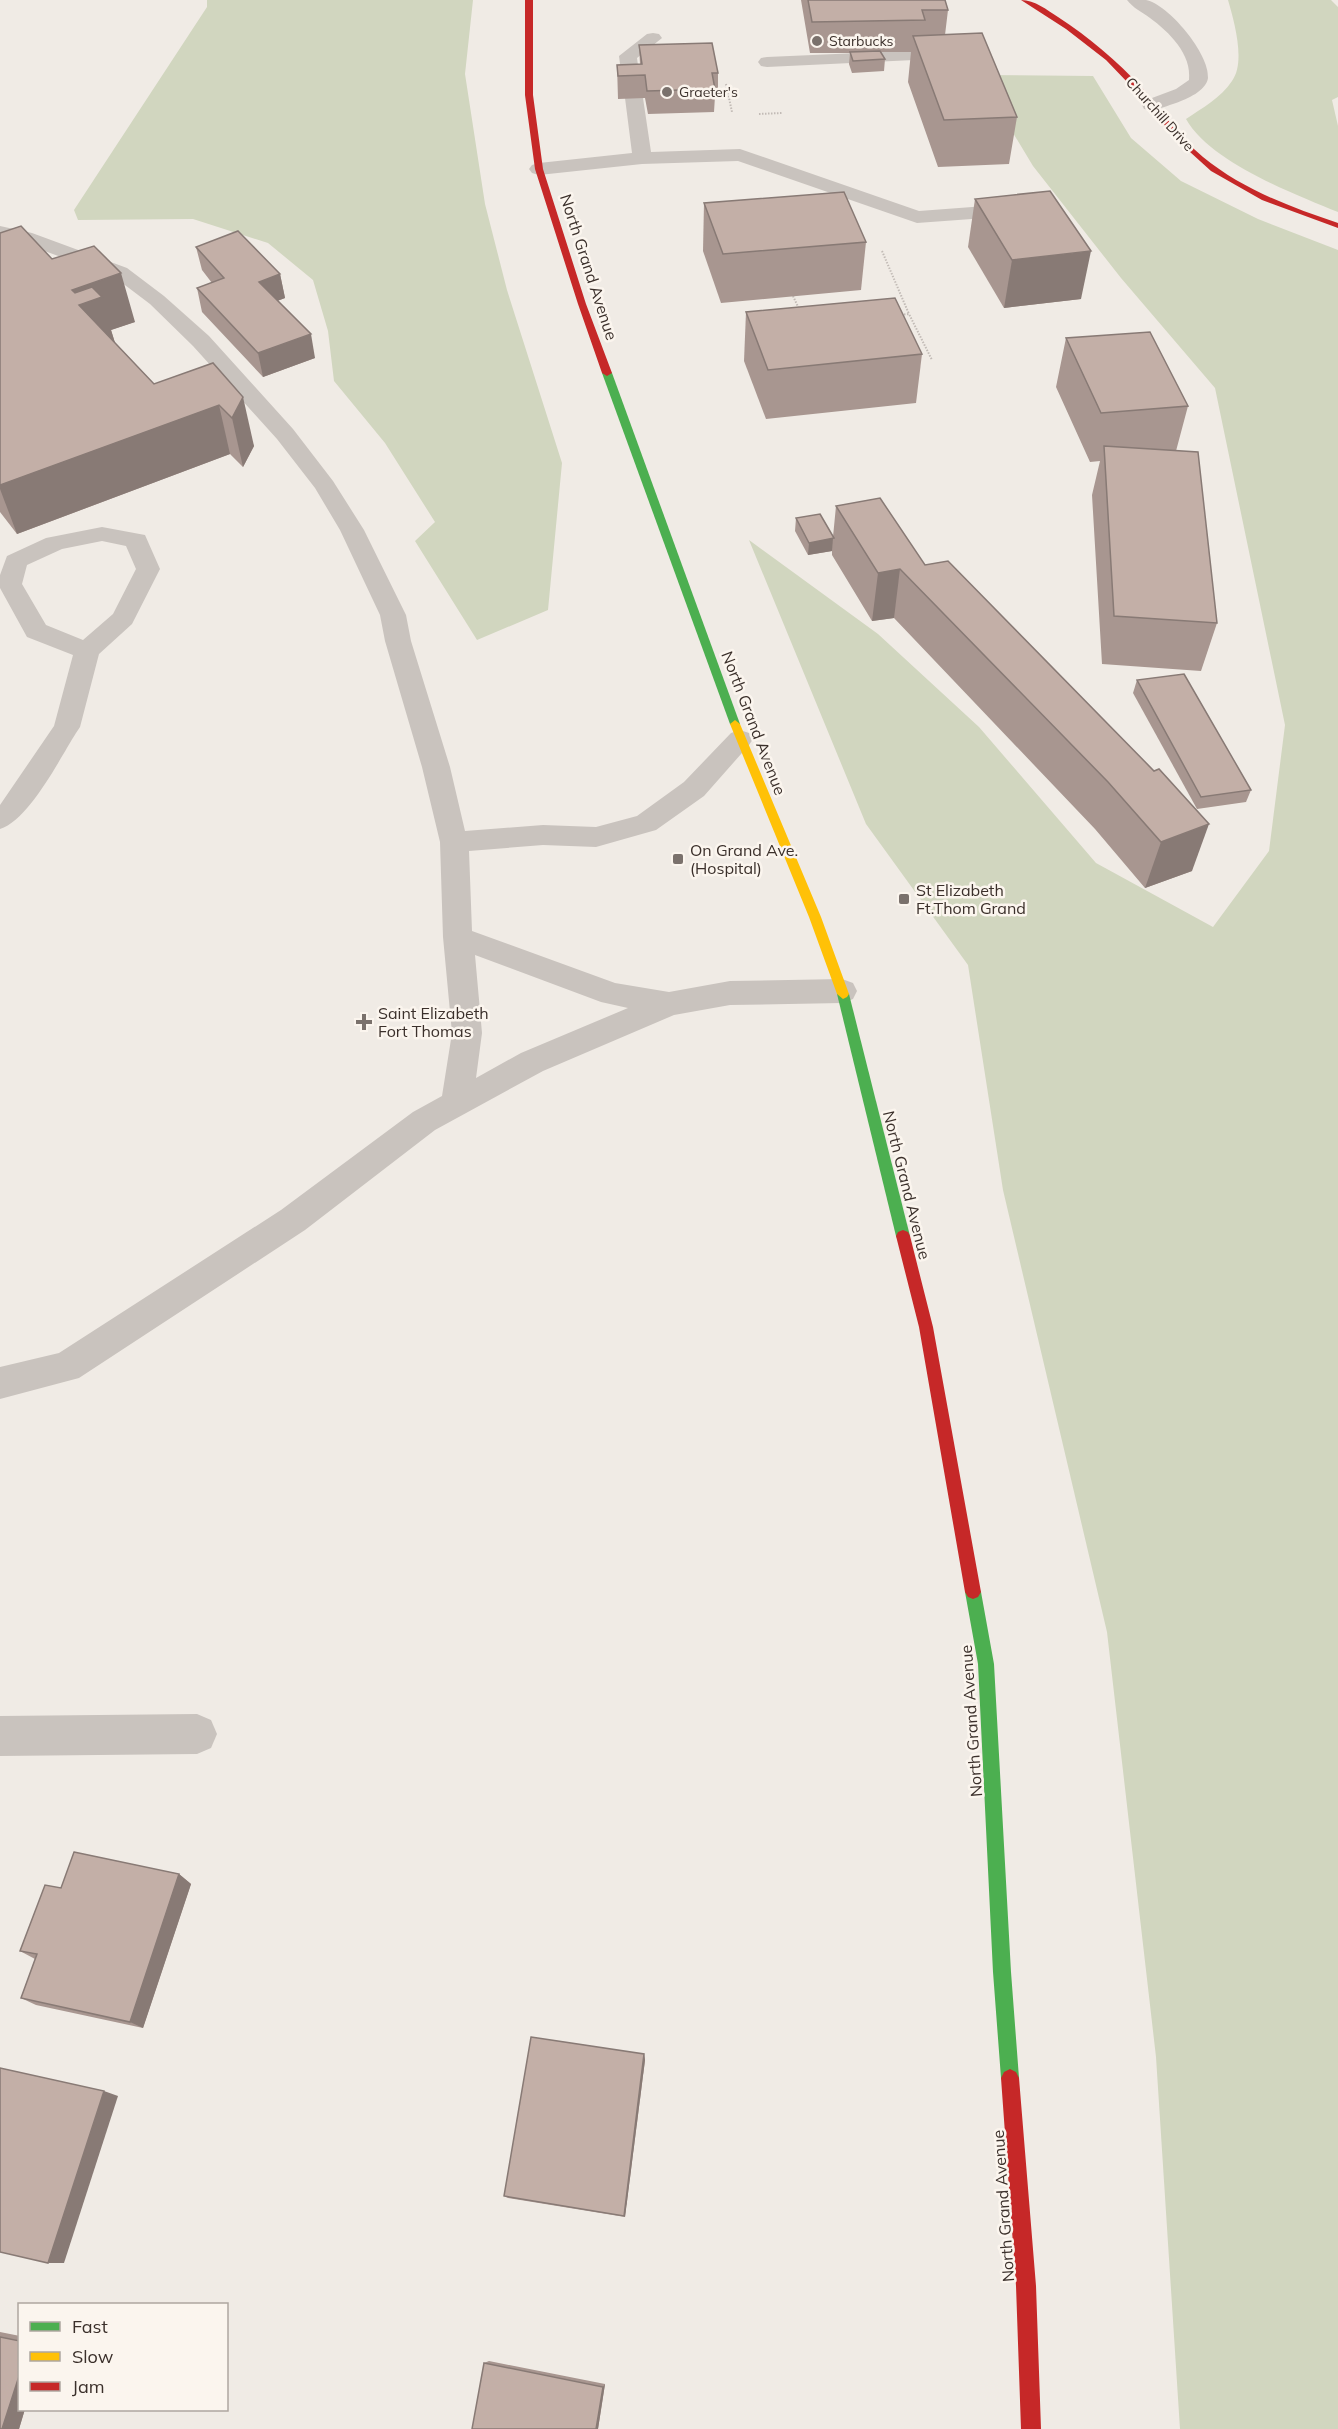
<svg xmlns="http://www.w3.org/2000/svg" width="1338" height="2429" font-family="Mulish,sans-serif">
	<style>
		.green { fill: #d1d6bf }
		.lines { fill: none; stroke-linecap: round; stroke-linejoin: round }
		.path { stroke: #c2bbb6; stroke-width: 2; stroke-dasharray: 1.5 1.5; stroke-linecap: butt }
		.lane { fill: #c9c3be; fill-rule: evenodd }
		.street { fill: #c9c3be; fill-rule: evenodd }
		.fast { fill: #4caf50; fill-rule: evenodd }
		.slow { fill: #ffc107; fill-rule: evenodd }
		.jam { fill: #c62828; fill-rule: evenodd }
		.wall { fill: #a89690 }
		.shaded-wall { fill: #887a75 }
		.building { fill: #c3afa7; stroke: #887a75; stroke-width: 1.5 }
		.poi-dot { fill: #7a716c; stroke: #fbf5ee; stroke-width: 2 }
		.labels { text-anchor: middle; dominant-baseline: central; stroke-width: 5; stroke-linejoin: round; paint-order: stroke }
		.far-poi-label { font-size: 14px; fill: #3b302b; stroke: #fbf5ee; text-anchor: start }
		.far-street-label { font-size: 14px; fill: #3b302b; stroke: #fbf5ee }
		.street-label { font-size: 16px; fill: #3b302b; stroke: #fbf5ee }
		.poi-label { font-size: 16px; fill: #3b302b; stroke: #fbf5ee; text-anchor: start }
	</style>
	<rect width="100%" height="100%" fill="#f0ebe5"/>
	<g class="green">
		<path d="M207,0H473L465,74L485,204L507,290L562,463L548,610L477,640L415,541L435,522L385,443L334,381L328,331L313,280L268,243L193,219L78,220L74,210L207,7Z"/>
		<path d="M1228,0H1331L1338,7V97L1332,100L1338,126V212C1294,194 1210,162 1186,119C1202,108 1221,98 1232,81C1246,62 1234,21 1228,0Z"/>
		<path d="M978,75L1093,76L1131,138L1181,181L1258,219L1338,250V2429H1180L1156,2057L1107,1632L1003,1190L968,965L866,824L749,540L878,634L979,727L1096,863L1213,927L1269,851L1285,725L1215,388L1121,278L1033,166Z"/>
	</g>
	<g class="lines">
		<g class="path">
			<path d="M726,84L732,112"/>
			<path d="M759,114L782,113"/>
			<path d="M882,251L909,314"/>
			<path d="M793,296L800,311"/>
			<path d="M898,315L909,314L932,360"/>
		</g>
		<g class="lane">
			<path d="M653,33L659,34L662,38L637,58L641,87L639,91H625L623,87L619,56L647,34Z"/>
			<path d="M950,49L956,50L959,54L956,58L767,67L761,66L758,62L761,58L767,57Z"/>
			<path d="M634,92L641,94L643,98L651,152L740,149L919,211L999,205L1006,207L1009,211L1006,215L999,217L917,223L738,161L642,164L539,175L532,173L529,169L532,165L539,163L632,153L625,98L627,94Z"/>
			<path d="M0,226L32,233L127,268L164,296L209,336L293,429L333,481L364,530L406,615L411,641L450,767L465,831L543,825L596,827L637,816L684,782L731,733L740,730L749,733L753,739L749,745L704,796L656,830L596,847L543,845L469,851L472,931L615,983L669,992L730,981L842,979L853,983L857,991L853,999L842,1003L730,1005L674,1015L543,1071L435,1130L305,1230L79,1378L0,1399V1367L59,1353L281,1210L413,1112L442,1096L452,1033L443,937L440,842L422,767L385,641L380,615L340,530L315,488L277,439L193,346L150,304L113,276L20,242L0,238ZM475,955L601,1002L628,1008L521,1053L476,1078L482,1033Z"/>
			<path d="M102,527L145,535L160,569L132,624L99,654L80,727L76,733C59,760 29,820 0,829V805L54,726L73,655L27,637L0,588V575L7,556L46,538ZM102,541L126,546L136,569L113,614L83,640L46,625L22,584L27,565L62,549Z"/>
			<path d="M197,1714L211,1720L217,1734L211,1748L197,1754L0,1756V1716Z"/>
		</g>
		<path class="street" d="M1127,0C1133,0 1140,0 1146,0C1168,4 1210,54 1208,78C1206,91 1187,99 1176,103C1166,106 1155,112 1144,109L1142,105L1144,101L1176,89L1189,80C1192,54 1169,32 1150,18C1142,12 1133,8 1127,0Z"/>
		<g class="fast">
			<path d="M607,370L612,373L740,724L739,727L735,728L730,724L602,373Z"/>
			<path d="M843,989L849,994L910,1236L908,1240H898L896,1236L837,994Z"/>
			<path d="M973,1585L978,1587L981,1592L994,1664L1011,1972L1019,2078L1016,2084L1010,2087L1004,2084L1001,2078L993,1972L978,1664L965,1592L968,1587Z"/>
		</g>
		<path class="slow" d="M735,720L740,724L821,917L849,994L847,997L843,999L837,994L809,917L730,724Z"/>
		<g class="jam">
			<path d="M525,0H533V95L543,169L586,304L612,373L607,376L602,373L578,304L535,169L525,95Z"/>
			<path d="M1021,0C1035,0 1047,10 1058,17C1089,37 1117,61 1142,88C1162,111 1179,137 1203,157C1242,189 1290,207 1338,223V228L1262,200L1211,171L1179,142L1130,85L1106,60L1066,29Z"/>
			<path d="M903,1230L908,1232L910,1236L933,1327L981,1592L978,1597L973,1599L968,1597L965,1592L919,1327L896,1236L898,1232Z"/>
			<path d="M1010,2069L1016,2072L1019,2078L1036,2286L1041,2429H1021L1016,2286L1001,2078L1004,2072Z"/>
		</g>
	</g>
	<g class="wall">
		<path d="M801,0H945L948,10L945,35L1017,117L1009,164L938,167L908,82L911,52H881L885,59L884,71L852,73L849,64L850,53H810Z"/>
		<path d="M639,45L718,73V96H715L714,112L648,114L645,98L618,99L617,65L640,64Z"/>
		<path d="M975,199L1081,299L1004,308L968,247Z"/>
		<path d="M704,203L866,242L861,290L721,303L703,251Z"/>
		<path d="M0,233L52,259L135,322L111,330L115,343L154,384L213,363L254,446L243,467L230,454L17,534L0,512Z"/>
		<path d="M196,247L280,274L285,298L277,301L315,358L263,377L202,312L197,288L212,283L202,270Z"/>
		<path d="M746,312L922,354L916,403L766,419L744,361Z"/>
		<path d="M1066,338L1188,406L1176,451L1217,623L1201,671L1102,664L1092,495L1100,461L1090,462L1056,387Z"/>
		<path d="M836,506L925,565L1192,871L1145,888L1095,829L894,618L872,621L832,555V551L808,555L795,531L796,518L833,537Z"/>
		<path d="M1137,680L1251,790L1246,802L1197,809L1133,693Z"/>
		<path d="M179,1874L191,1884L143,2028L36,2005L21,1998L35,1959L20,1951L61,1888Z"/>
		<path d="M644,2054L645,2060L625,2217L508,2198L504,2196Z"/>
		<path d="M0,2332L20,2336V2409H25L19,2429H0Z"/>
		<path d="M489,2361L605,2384L598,2429H472L484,2363Z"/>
	</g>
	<g class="shaded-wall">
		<path d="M1091,251L1081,299L1004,308L1012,260Z"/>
		<path d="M121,273L135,322L111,330L116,346L93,353L72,290Z"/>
		<path d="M280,274L285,298L264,306L259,282Z"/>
		<path d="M311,334L315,358L263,377L258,353Z"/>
		<path d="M243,397L254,446L243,467L232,418Z"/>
		<path d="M219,405L230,454L17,534L0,489V485Z"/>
		<path d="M833,538L832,551L808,555L809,543Z"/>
		<path d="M900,569L894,618L872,621L878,573Z"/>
		<path d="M1209,824L1192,871L1145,888L1161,842Z"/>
		<path d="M179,1874L191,1884L143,2028L130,2022Z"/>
		<path d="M644,2054L645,2060L625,2217L624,2216Z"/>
		<path d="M104,2091L118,2096L64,2263H48Z"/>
		<path d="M20,2373V2409H25L19,2429H2Z"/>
		<path d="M605,2384L598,2429H596L603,2387Z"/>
	</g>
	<g class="building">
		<path d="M808,0H945L948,10H922L925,20L812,22Z"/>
		<path d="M982,33L1017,117L944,120L913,36Z"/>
		<path d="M712,43L718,73H712L715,89L647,91L645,75L618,76L617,65L642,64L639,45Z"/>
		<path d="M880,51L885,59L853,61L850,52Z"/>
		<path d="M1050,191L1091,251L1012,260L975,199Z"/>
		<path d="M844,192L866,242L723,254L704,203Z"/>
		<path d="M21,226L52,259L94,246L121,273L72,290L75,293L92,287L102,297L79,305L154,384L213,363L243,397L232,418L219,405L0,485V233Z"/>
		<path d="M238,231L280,274L259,282L311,334L258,353L197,288L224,278L196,247Z"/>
		<path d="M895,298L922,354L768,370L746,312Z"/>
		<path d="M1150,332L1188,406L1101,413L1066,338Z"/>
		<path d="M1104,446L1198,452L1217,623L1114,616Z"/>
		<path d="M880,498L925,565L948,561L1154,771L1159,769L1209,824L1161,842L1108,782L900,569L878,573L836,506Z"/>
		<path d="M820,514L834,538L809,543L796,518Z"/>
		<path d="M1184,674L1251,790L1201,797L1137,680Z"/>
		<path d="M74,1852L179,1874L130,2022L21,1998L37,1954L20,1951L45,1885L61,1888Z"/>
		<path d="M531,2037L644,2054L624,2216L504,2196Z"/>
		<path d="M0,2068L104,2091L48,2263L0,2252Z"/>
		<path d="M0,2337L20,2341V2373L2,2429H0Z"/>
		<path d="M484,2363L603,2387L596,2429H472Z"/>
	</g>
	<g class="poi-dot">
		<circle cx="817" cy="41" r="6"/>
		<circle cx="667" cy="92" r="6"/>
		<rect x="672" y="853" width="12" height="12" rx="3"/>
		<rect x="898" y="893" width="12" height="12" rx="3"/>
		<path d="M361 1013h6v6h6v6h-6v6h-6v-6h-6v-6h6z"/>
	</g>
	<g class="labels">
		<g class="far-poi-label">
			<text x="829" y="41">Starbucks</text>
			<text x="679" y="92">Graeter's</text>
		</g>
		<g class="far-street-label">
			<text transform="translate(1160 114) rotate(48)">Churchill Drive</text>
		</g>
		<g class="street-label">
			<text transform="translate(589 267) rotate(72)">North Grand Avenue</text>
			<text transform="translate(754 723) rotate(69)">North Grand Avenue</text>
			<text transform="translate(907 1185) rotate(76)">North Grand Avenue</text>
			<text transform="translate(971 1721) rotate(-94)">North Grand Avenue</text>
			<text transform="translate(1003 2206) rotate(-94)">North Grand Avenue</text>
		</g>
		<g class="poi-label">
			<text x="690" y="850">On Grand Ave.<tspan x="690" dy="18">(Hospital)</tspan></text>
			<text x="916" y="890">St Elizabeth<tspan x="916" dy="18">Ft.Thom Grand</tspan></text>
			<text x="378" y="1013">Saint Elizabeth<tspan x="378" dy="18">Fort Thomas</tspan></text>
		</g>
	</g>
	<rect x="18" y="2303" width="210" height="108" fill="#fbf5ee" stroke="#aea6a0" stroke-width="1.5"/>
	<rect x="30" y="2322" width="30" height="9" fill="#4caf50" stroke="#aea6a0" stroke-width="1.5"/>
	<text x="72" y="2333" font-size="18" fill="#3b302b">Fast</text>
	<rect x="30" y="2352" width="30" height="9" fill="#ffc107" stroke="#aea6a0" stroke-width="1.5"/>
	<text x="72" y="2363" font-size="18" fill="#3b302b">Slow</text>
	<rect x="30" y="2382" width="30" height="9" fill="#c62828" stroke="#aea6a0" stroke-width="1.5"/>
	<text x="72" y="2393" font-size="18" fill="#3b302b">Jam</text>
</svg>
